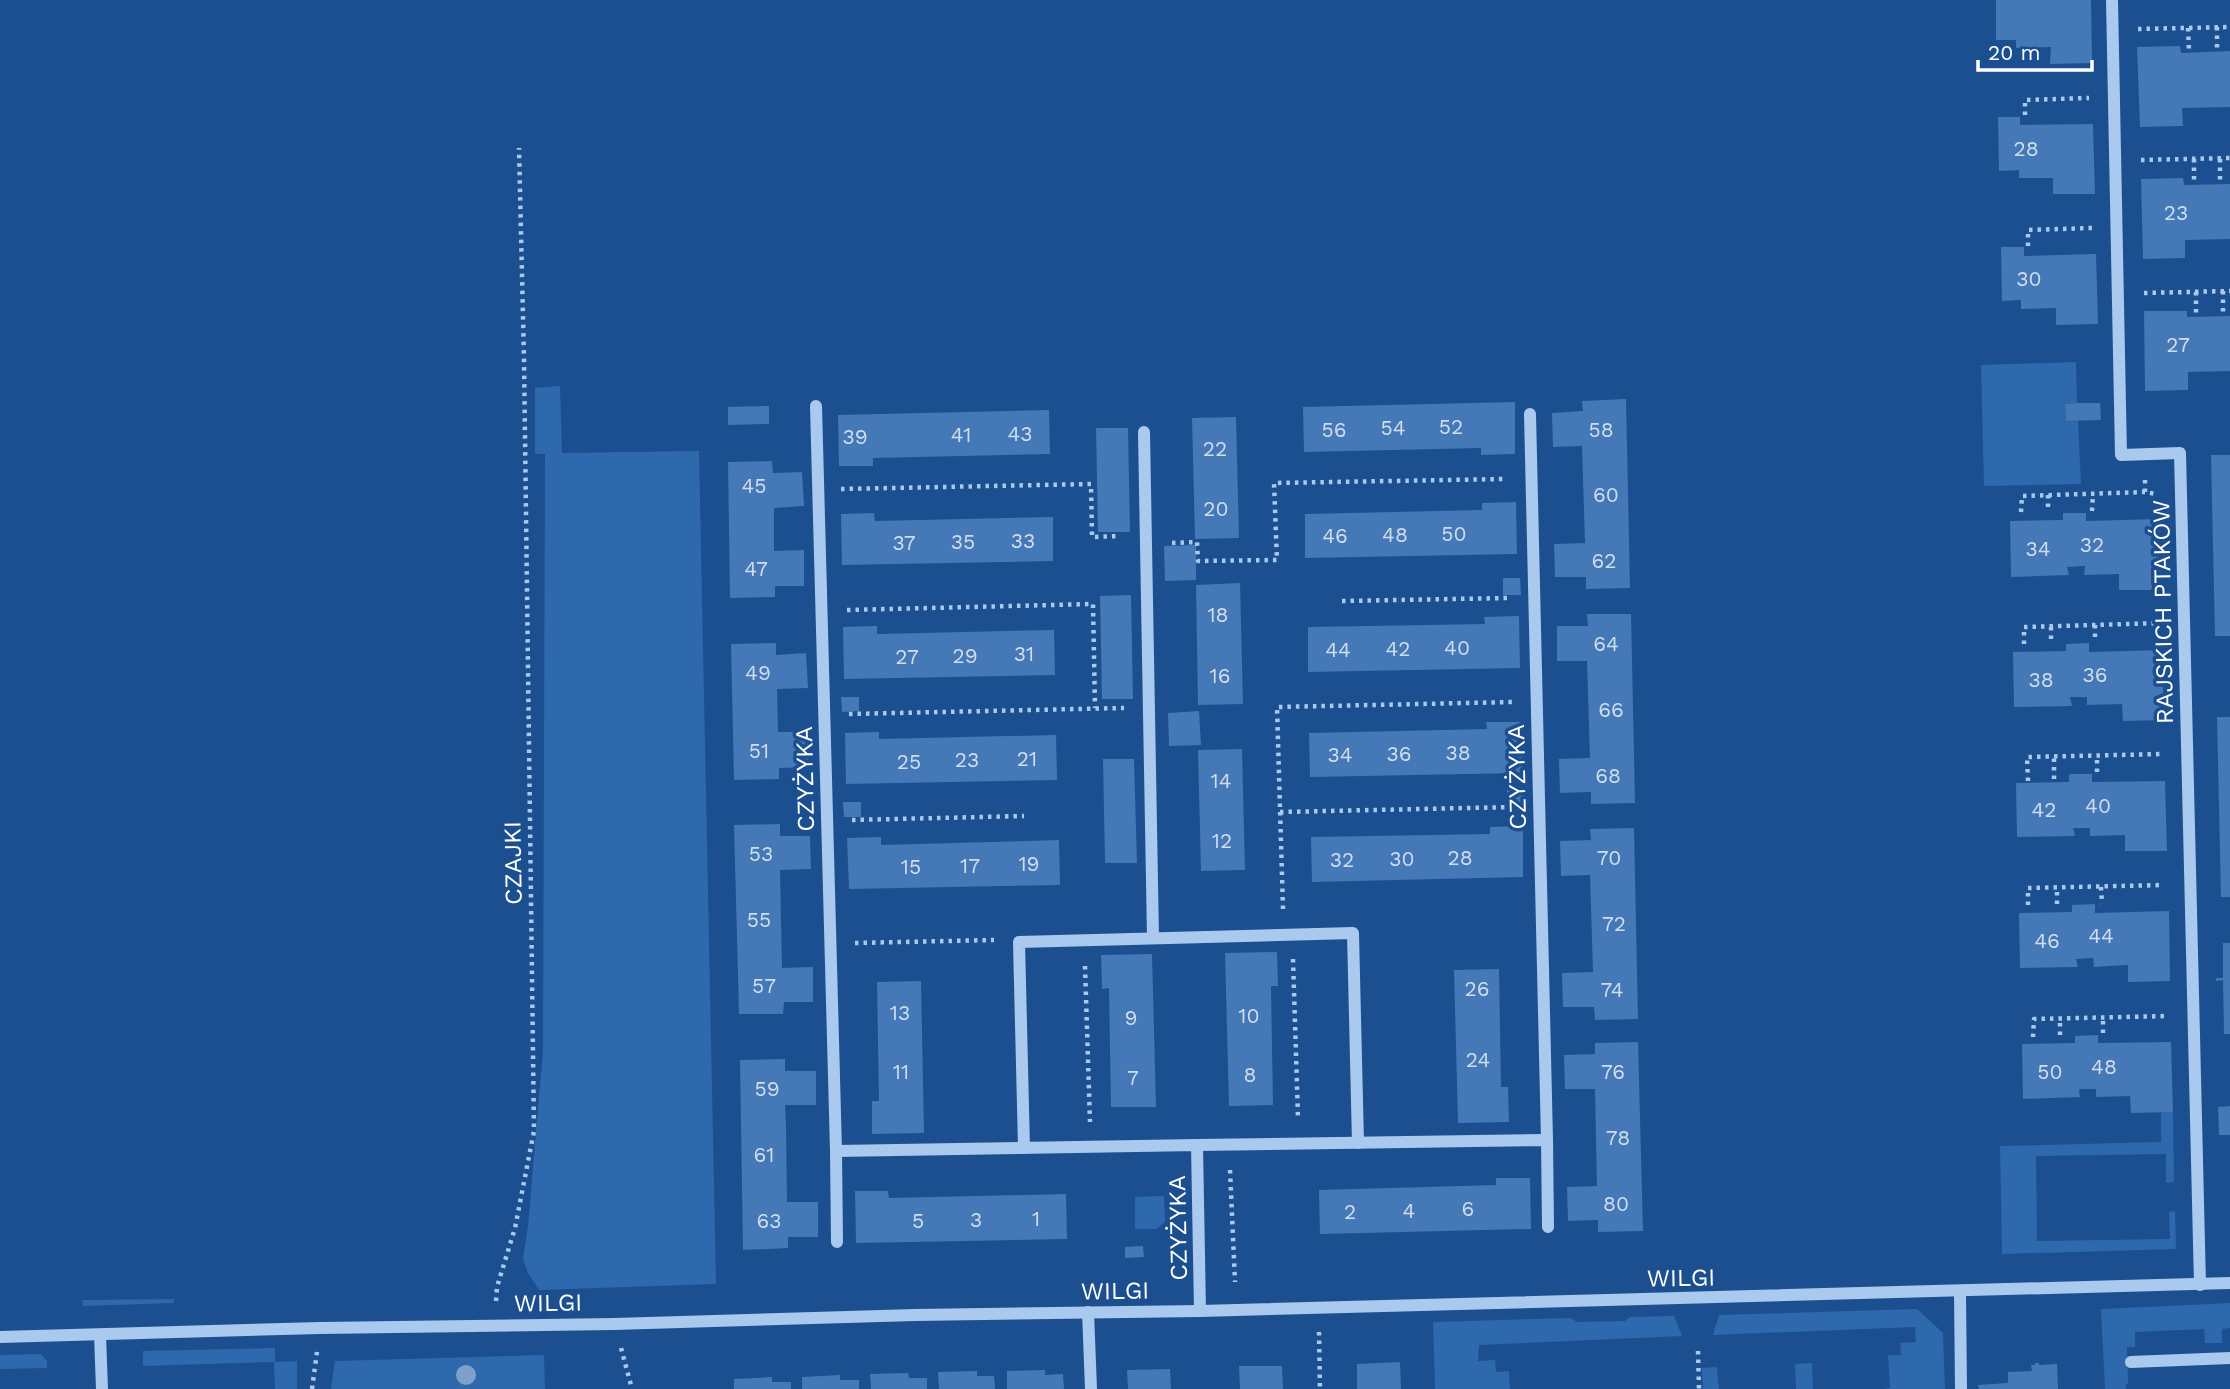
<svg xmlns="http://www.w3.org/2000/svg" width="2230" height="1389" font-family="'Work Sans',sans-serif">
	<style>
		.green { fill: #2e69ad }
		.building { fill: #4478b7 }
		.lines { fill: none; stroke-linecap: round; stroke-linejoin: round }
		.path { stroke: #a9c9ee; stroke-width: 4.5; stroke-dasharray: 3.5 5; stroke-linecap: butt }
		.minor { stroke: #a9c9ee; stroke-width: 12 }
		.tree { fill: #7ea0ca }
		.labels { text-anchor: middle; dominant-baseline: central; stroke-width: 7; stroke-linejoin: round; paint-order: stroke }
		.number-label { font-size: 21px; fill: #d0dded }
		.street-label { font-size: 24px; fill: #fff; stroke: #1b4f8f }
	</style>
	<rect width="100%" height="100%" fill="#1b4f8f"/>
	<g class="green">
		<path d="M2076,362L2077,403L2065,404L2066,421H2078L2081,484L1984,486L1981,365Z"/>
		<path d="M560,386L562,453L699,451L716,1284L539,1290L528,1273L523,1259L528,1226L543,1051L545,454H535V388Z"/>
		<path d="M2161,1112H2173L2174,1182L2166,1183V1154L2036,1156L2037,1241L2170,1239L2169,1212L2175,1211L2176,1249L2002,1254L2000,1146L2161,1142Z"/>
		<path d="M1164,1196L1165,1222L1156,1229H1135V1197Z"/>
		<path d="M174,1299V1303L83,1306L82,1300Z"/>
		<path d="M2230,1303V1328L2222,1329V1343H2205L2204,1329L2135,1332V1347H2127L2128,1384H2126V1389H2105L2101,1309Z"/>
		<path d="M1917,1309L1943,1333L1945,1389H1884L1890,1388L1888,1355H1901L1900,1343L1916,1342L1915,1327L1713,1335L1719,1315Z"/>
		<path d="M1674,1316L1682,1336L1479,1345L1478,1361L1495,1360L1496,1372L1509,1371L1510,1389H1435L1433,1322L1571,1318L1577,1322L1625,1321L1630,1317Z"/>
		<path d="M275,1348V1362L297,1361V1389H275L274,1362L143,1366V1351Z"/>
		<path d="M41,1354L47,1361V1368L0,1369V1355Z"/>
		<path d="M544,1355L545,1389H331L335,1361Z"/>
		<path d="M1812,1363L1813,1389H1796L1795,1364Z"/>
		<path d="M1717,1367L1719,1389H1703L1702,1368Z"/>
	</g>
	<g class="building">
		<path d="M1996,0H2091L2092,63L2050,64L2051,47L2016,48V40H1996Z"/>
		<path d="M2180,46L2181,53L2230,51V107L2182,108L2183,126L2140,127L2137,47Z"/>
		<path d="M1998,117H2020V125L2093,124L2095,194H2053V178H2019V170L1999,171Z"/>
		<path d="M2183,178L2184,185L2230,184V239L2185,240V258L2143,259L2141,179Z"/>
		<path d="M2001,247H2024V256L2096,254L2098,324L2056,325V308L2021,309V300L2002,301Z"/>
		<path d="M2144,311H2187V317L2230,316V371L2188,372V390L2145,391Z"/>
		<path d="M1626,399L1630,588L1586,589V577H1555L1554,544L1585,543L1582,446L1553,447L1552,413L1583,411L1582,401Z"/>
		<path d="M1515,402V454L1481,455V448L1304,452L1303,407Z"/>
		<path d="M2077,403H2100L2101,420L2066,421L2065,404Z"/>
		<path d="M769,406V424L728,425V407Z"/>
		<path d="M1049,410L1050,454L873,458V466H839L838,415Z"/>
		<path d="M1236,417L1239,538L1195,539L1192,418Z"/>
		<path d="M1096,428H1128L1130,532H1098Z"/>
		<path d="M2211,455H2230V636H2215Z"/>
		<path d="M772,461L773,473L802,472L804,506L774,508V551L804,550V586H775V597L730,598L728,462Z"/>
		<path d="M1516,502L1517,554L1305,558V514L1482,510V503Z"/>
		<path d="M874,513L875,521L1053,517V561L842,565L841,514Z"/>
		<path d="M2063,513H2086V521L2159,519L2161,590H2119V574L2084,575L2085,566L2067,567L2069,575L2011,577L2010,521L2063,520Z"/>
		<path d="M1196,545V580L1165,581L1164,546Z"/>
		<path d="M1503,578H1520L1521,595H1503Z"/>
		<path d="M1240,583L1243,704L1198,705L1196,585Z"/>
		<path d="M1131,595L1133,699H1102L1100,596Z"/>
		<path d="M1587,614H1631L1635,803L1591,804V792L1560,793L1559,759L1590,758L1587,661H1557V626H1588Z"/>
		<path d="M1519,616L1520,668L1308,672V627L1485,624L1484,617Z"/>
		<path d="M877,626V634L1054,630L1055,675L844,679L843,627Z"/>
		<path d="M776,643V655L806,653L808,688L777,689L778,732H808V767L779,768V779L734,780L731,644Z"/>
		<path d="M2089,643V652L2162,650L2164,720L2123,721L2122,704L2087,705V697H2070L2072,706L2014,707L2013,652L2066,651V644Z"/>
		<path d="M841,697H859V711L842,712Z"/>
		<path d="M1199,711L1201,745L1169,746L1168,713Z"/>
		<path d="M2217,717H2230V897H2221Z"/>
		<path d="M1486,722H1521L1522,773L1310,777L1309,733L1487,729Z"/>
		<path d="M879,732V739L1056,735L1057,780L846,784L845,733Z"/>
		<path d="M1242,749L1245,870L1201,871L1198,750Z"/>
		<path d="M1103,759H1134L1137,863H1105Z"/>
		<path d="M2071,774H2092V782L2165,781L2167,851H2125V835L2090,836V828H2073L2075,836L2017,837L2016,783L2069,782V775Z"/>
		<path d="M1507,789H1525V805L1508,806Z"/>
		<path d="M843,802H861V817H844Z"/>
		<path d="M780,824V836H810L811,869L780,870L782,968L813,967V1002H784L783,1014H739L734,825Z"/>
		<path d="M1523,826V877L1312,882L1311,837L1490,834V827Z"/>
		<path d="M1634,828L1638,1019L1595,1020L1594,1007H1563L1562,973L1593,972L1590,875L1561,876L1560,841L1591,840L1590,829Z"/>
		<path d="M881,837V845L1059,840L1060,885L849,889L847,838Z"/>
		<path d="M2095,904V913L2169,911L2170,981L2128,982V965L2094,967L2093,958L2076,959L2078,967L2020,968L2019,913L2072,912V905Z"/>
		<path d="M2223,943H2230V1034H2224L2223,980L2216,981V978H2223Z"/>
		<path d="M1277,952L1278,986H1271L1273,1105L1229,1106L1225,953Z"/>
		<path d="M1152,954L1156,1107H1111L1109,988L1102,989L1101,955Z"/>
		<path d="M1499,969L1501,1087H1508L1509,1122L1458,1123L1454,970Z"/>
		<path d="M921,981L924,1133L872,1134V1101H879L877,982Z"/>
		<path d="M2098,1035V1043L2171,1042L2173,1112L2131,1113L2130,1096L2096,1097V1089H2079L2080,1097L2023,1099L2022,1044L2075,1043V1036Z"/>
		<path d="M1638,1042L1643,1231L1598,1232V1220L1568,1221L1567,1187L1597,1186L1595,1089H1565L1564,1055L1595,1054V1043Z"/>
		<path d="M785,1059V1071H816V1105H785L786,1126L787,1202H818V1237H788V1248L743,1250L740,1060Z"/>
		<path d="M2230,1106V1135H2219L2218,1107Z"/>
		<path d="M1496,1178H1530L1531,1229L1320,1234L1319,1190L1496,1185Z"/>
		<path d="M855,1191H888L889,1198L1066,1194L1067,1239L856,1243Z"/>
		<path d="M1143,1246L1144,1257L1125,1258V1247Z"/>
		<path d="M1400,1362L1401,1389H1357V1364Z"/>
		<path d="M2035,1363H2039V1365L2057,1364L2058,1389H1979L1978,1385L2008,1383V1372L2032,1371L2031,1365H2035Z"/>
		<path d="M1239,1366H1282L1283,1389H1240Z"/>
		<path d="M1170,1369L1171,1389H1128L1127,1370Z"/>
		<path d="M1045,1370V1375L1063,1374L1064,1389H1007V1371Z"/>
		<path d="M977,1371V1376H994L995,1389H939L938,1372Z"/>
		<path d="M908,1373L909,1378H927V1389H871L870,1374Z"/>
		<path d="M840,1375V1380H859V1389H802V1377Z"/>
		<path d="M772,1377V1382H791V1389H734V1379Z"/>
	</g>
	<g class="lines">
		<g class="path">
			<path d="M2217,27V49"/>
			<path d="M2188,28L2189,50"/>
			<path d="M2138,29L2230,27"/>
			<path d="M2025,115V100L2089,98"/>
			<path d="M2194,159V181"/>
			<path d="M2220,159V181"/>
			<path d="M2141,160L2230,158"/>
			<path d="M2028,246V230L2092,228"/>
			<path d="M2223,291V313"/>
			<path d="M2196,292V315"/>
			<path d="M2144,293L2230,291"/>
			<path d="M2145,480V492L2156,494"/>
			<path d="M841,489L1091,484L1092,537L1120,536"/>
			<path d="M2048,495V512"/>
			<path d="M2092,511L2093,494"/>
			<path d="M2021,512L2022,496L2145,492"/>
			<path d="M1172,543L1197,542L1198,561L1277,560L1274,483L1506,479"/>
			<path d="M1342,601L1509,598"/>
			<path d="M847,610L1093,604L1095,708"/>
			<path d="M2095,625V642"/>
			<path d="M2051,627V644"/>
			<path d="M2024,644V627L2160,623"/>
			<path d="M849,714L1124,708"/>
			<path d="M2097,772V756"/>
			<path d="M2054,779V756"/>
			<path d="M2028,781L2027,757L2163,754"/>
			<path d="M1280,812L1514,807"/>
			<path d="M852,820L1024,816"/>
			<path d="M2101,887L2102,904"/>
			<path d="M2057,904V888"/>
			<path d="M2028,905V888L2164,885"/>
			<path d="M1283,909L1277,707L1514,702"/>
			<path d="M855,943L994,940"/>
			<path d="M1293,959L1298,1118"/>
			<path d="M1085,966L1090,1122"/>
			<path d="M2103,1033V1017"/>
			<path d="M2060,1035V1018"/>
			<path d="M2033,1037L2034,1019L2169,1016"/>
			<path d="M1230,1170L1235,1282"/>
			<path d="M496,1301L497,1287L515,1228L534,1131L524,359L519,148"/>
			<path d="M1319,1332L1320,1389"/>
			<path d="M621,1348L632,1389"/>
			<path d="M1698,1351L1699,1389"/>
			<path d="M312,1389L317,1352"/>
		</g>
		<g class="minor">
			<path d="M2112,0L2121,455L2180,453L2200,1285"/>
			<path d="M816,406L836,1151"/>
			<path d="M1530,414L1547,1140"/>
			<path d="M1144,432L1153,938"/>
			<path d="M1197,1145L1547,1140L1548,1227"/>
			<path d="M1024,1148L1019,942L1353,933L1358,1143"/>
			<path d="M837,1242L836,1151L1197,1145L1200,1311"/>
			<path d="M1960,1292L1961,1389"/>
			<path d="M1088,1312L1091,1389"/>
			<path d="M100,1335L102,1389"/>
			<path d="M0,1337L320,1328L614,1324L915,1315L1200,1311L2230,1283"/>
			<path d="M2131,1362L2230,1358"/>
		</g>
	</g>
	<circle class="tree" cx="466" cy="1375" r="10"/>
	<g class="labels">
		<g class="number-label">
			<text x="2026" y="148">28</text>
			<text x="2176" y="212">23</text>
			<text x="2029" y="278">30</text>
			<text x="2178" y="344">27</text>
			<text x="1451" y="426">52</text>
			<text x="1393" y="427">54</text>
			<text x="1334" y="429">56</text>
			<text x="1601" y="429">58</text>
			<text x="1020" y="433">43</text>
			<text x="961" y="434">41</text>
			<text x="855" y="436">39</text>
			<text x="1215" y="448">22</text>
			<text x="754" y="485">45</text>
			<text x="1606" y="494">60</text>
			<text x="1216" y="508">20</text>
			<text x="1454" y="533">50</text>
			<text x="1395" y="534">48</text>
			<text x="1335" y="535">46</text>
			<text x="1023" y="540">33</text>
			<text x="963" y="541">35</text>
			<text x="904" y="542">37</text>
			<text x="2092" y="544">32</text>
			<text x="2038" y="548">34</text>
			<text x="1604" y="560">62</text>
			<text x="756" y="568">47</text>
			<text x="1218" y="614">18</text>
			<text x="1606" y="643">64</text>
			<text x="1457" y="647">40</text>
			<text x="1398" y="648">42</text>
			<text x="1338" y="649">44</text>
			<text x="1024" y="653">31</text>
			<text x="965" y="655">29</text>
			<text x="907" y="656">27</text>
			<text x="758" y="672">49</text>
			<text x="2095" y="674">36</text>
			<text x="1220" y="675">16</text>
			<text x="2041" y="679">38</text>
			<text x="1611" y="709">66</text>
			<text x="759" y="750">51</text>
			<text x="1458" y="752">38</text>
			<text x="1399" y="753">36</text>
			<text x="1340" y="754">34</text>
			<text x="1027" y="758">21</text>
			<text x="967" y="759">23</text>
			<text x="909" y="761">25</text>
			<text x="1608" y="775">68</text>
			<text x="1221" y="780">14</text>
			<text x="2098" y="805">40</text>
			<text x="2044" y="809">42</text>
			<text x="1222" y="840">12</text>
			<text x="761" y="853">53</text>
			<text x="1460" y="857">28</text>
			<text x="1609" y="857">70</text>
			<text x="1402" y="858">30</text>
			<text x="1342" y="859">32</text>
			<text x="1029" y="863">19</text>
			<text x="970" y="865">17</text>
			<text x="911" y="866">15</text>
			<text x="759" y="919">55</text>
			<text x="1614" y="923">72</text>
			<text x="2101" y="935">44</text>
			<text x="2047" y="940">46</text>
			<text x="764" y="985">57</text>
			<text x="1477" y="988">26</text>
			<text x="1612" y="989">74</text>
			<text x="900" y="1012">13</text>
			<text x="1249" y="1015">10</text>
			<text x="1131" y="1017">9</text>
			<text x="1478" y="1059">24</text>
			<text x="2104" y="1066">48</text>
			<text x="901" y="1071">11</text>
			<text x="1613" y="1071">76</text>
			<text x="2050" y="1071">50</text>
			<text x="1250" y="1074">8</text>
			<text x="1133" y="1077">7</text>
			<text x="767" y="1088">59</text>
			<text x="1618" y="1137">78</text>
			<text x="764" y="1154">61</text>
			<text x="1616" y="1203">80</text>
			<text x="1468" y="1208">6</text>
			<text x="1409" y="1210">4</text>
			<text x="1350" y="1211">2</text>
			<text x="1036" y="1218">1</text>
			<text x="976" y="1219">3</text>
			<text x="769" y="1220">63</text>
			<text x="918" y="1220">5</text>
		</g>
		<g class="street-label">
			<text transform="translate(2163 612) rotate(-91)">RAJSKICH PTAKÓW</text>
			<text transform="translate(1517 777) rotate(-91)">CZYŻYKA</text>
			<text transform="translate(805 779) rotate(-91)">CZYŻYKA</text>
			<text transform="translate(513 863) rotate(-91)">CZAJKI</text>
			<text transform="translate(1178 1228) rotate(-91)">CZYŻYKA</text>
			<text transform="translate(1681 1278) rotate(-1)">WILGI</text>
			<text transform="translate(1115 1291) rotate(-1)">WILGI</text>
			<text transform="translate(548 1303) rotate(-1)">WILGI</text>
		</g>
	</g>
	<path d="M1978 60v10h114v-10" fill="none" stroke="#ffffff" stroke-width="3.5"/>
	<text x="1988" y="60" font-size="21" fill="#ffffff" stroke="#1b4f8f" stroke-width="5" paint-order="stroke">20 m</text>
</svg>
